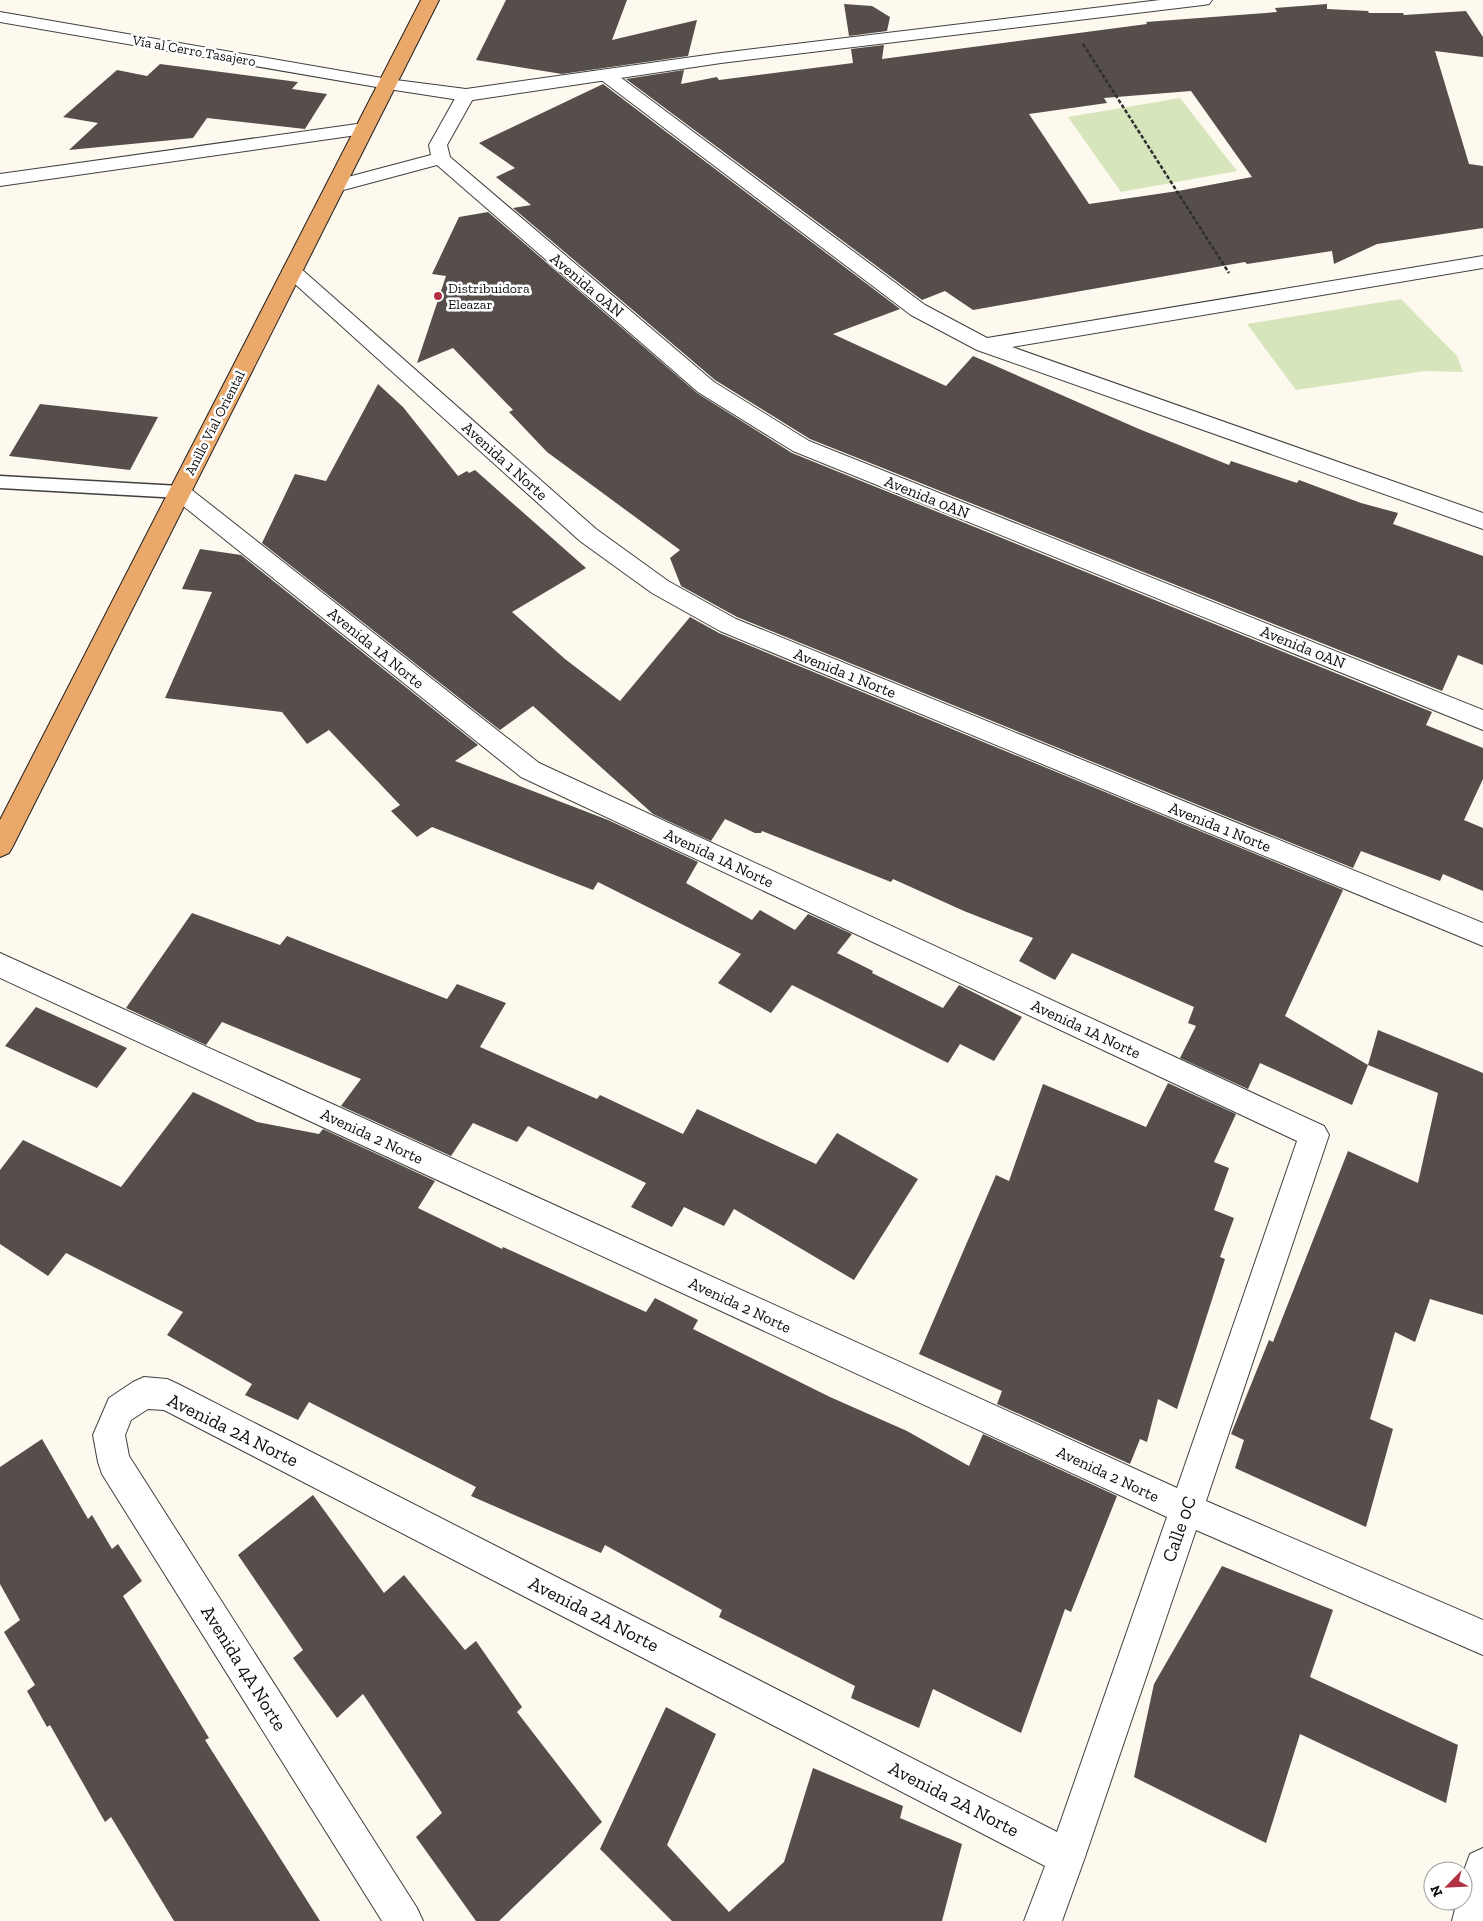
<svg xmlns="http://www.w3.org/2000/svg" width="1483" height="1921" font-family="'Zilla Slab',serif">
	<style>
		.green { fill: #d6e5bb }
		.building { fill: #554e4b; fill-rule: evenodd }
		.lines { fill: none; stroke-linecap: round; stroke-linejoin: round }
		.service-casing { stroke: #404040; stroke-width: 3 }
		.minor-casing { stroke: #404040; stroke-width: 2 }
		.tertiary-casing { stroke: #404040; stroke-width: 2 }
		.trunk-casing { stroke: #1e1e1e; stroke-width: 2 }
		.path { stroke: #2f2f2f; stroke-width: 2.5; stroke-dasharray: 4 2; stroke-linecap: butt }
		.service { fill: #fff; fill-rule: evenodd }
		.minor { fill: #fff; fill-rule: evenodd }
		.tertiary { fill: #fff; fill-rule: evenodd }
		.trunk { fill: #eaa96a; fill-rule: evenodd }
		.poi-dot { fill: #b23145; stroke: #fff; stroke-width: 2 }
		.labels { text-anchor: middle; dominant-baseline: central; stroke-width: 5; stroke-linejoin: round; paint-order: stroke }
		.far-street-label { font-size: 14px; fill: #0d0d0d; stroke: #fff }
		.far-poi-label { font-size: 14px; fill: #0d0d0d; stroke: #fff; text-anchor: start }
		.street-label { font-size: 16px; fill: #0d0d0d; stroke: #fff }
		.near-street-label { font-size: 19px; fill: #0d0d0d; stroke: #fff }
	</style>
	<rect width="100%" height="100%" fill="#fef9ef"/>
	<g class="green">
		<path d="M1180,98L1237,171L1121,192L1068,117Z"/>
		<path d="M1401,299L1457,356L1463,372L1425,371L1296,390L1247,324Z"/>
	</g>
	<g class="building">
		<path d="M506,0H627L612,40L697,20L688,56L562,74L476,60Z"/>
		<path d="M844,4L872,6L890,17L887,31L849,36Z"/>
		<path d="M1327,4V9L1368,11L1369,13H1403L1404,15L1466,11L1483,37V57L1435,51L1469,164L1483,166V228L1377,244L1334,264L1332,251L1247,264L1245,262L973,310L945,291L922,300L626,79L684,70L681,84L717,77L719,80L853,63L851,49L884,45L882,59L1147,24L1146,22L1277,12L1275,8ZM1191,91L1252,177L1178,191L1089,204L1029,114L1107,103L1104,98Z"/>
		<path d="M160,64L298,82L292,89L327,94L305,129L207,118L193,138L69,150L98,123L63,117L117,70L147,76Z"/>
		<path d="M603,84L900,309L833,334L946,386L973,356L1139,429L1229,465L1231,461L1297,483L1299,480L1361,503L1398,513L1393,524L1483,556V665L1458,655L1442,691L810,439L715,380L513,208L531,205L496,177L515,168L479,143Z"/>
		<path d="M488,212L697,393L792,453L1432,712L1426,725L1483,748V779L1464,820L1483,828V891L1443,874L1440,881L1361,851L1353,868L737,617L681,586L670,558L680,550L547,452L509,412L513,410L453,348L417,363L446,276L432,274L459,217Z"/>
		<path d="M378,384L403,407L458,476L467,471L469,473L475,470L586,568L512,612L565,659L620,701L690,617L719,633L1343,890L1285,1016L1368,1065L1352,1105L1260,1063L1248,1089L1180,1058L1196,1026L1188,1023L1194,1007L1072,953L1055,980L1019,961L1033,938L964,911L893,879L891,882L762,831L761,833H755L725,819L711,841L653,814L533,706L500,730L262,543L295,474L326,481Z"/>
		<path d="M40,404L158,417L130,470L9,456Z"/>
		<path d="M200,549L241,555L478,745L455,761L608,820L698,862L686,883L752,920L760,910L795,930L808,914L852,934L837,953L873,971L872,973L943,1008L959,985L1022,1017L994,1061L960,1044L948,1063L792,985L771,1013L718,983L741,954L598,882L593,890L432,827L417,837L391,811L400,805L329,730L307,744L282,712L165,698L212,592L182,589Z"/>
		<path d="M192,913L280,945L287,936L447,999L457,984L506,1003L480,1047L597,1099L600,1095L683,1134L697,1109L816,1164L837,1133L918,1179L854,1280L734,1209L724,1226L684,1207L672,1227L631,1207L646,1183L528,1126L517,1142L473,1123L451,1156L341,1106L361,1079L222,1022L206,1045L126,1008Z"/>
		<path d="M36,1007L127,1048L97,1088L5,1046Z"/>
		<path d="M1378,1030L1483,1073V1315L1430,1299L1415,1342L1395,1332L1370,1419L1393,1429L1366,1527L1235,1468L1244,1440L1231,1434L1269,1340L1273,1342L1348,1151L1418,1183L1438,1093L1368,1065Z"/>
		<path d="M1168,1083L1236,1114L1214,1162L1229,1168L1214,1210L1234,1218L1220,1257L1225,1259L1177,1409L1158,1399L1147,1442L1140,1439L1130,1464L997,1404L1002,1391L919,1354L996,1175L1009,1181L1043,1084L1146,1127Z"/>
		<path d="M193,1092L257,1122L319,1134L323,1129L435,1181L418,1208L502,1249L503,1247L646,1312L655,1298L698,1320L693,1329L830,1397L907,1431L969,1466L983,1434L1117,1496L1071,1612L1065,1609L1021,1733L933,1689L919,1728L851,1698L855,1686L719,1617L722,1610L605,1545L601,1553L471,1496L476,1487L309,1402L298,1420L245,1395L252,1384L167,1335L183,1312L66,1253L48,1276L0,1244V1170L23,1140L121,1187Z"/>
		<path d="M42,1439L88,1519L92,1515L112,1549L118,1544L142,1581L123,1596L209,1738L205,1740L320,1921H174L111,1817L105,1822L50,1725L47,1727L27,1691L35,1685L4,1632L20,1620L0,1584V1467Z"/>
		<path d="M313,1495L384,1593L404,1575L465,1650L476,1641L522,1707L517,1712L602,1822L499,1921H476L416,1837L442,1813L363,1694L337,1718L293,1658L303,1650L238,1555Z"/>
		<path d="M1222,1566L1333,1610L1310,1677L1458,1745L1446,1803L1300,1734L1266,1843L1134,1777L1154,1684Z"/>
		<path d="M666,1707L716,1734L667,1845L729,1912L784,1862L813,1768L903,1806L900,1818L962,1844L942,1921H672L600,1849Z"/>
	</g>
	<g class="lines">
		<g class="service-casing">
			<path id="service" d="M0,476L180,486L187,488L189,492L187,496L180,498L0,488Z"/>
		</g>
		<g class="minor-casing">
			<g id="minor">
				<path d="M0,12L388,79L394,80L397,84L394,88L388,89L0,22Z"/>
				<path d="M606,70L612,71L925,305L987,338L1483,256V268L1012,347L1483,513V529L977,350L911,315L600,79L597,75L600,71Z"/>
				<path d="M466,89L472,91L475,95L447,145L450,157L714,382L809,441L1483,710V730L793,451L698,392L437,165L336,192L329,190L326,186L329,182L431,155L429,145L457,95L460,91Z"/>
				<path d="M364,123L371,125L373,129L371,133L0,186V174Z"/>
				<path d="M292,265L299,267L596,529L668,581L736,619L1483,923V946L720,631L652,593L580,541L285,275L282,271L285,267Z"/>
				<path d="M180,484L188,487L539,763L1324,1126L1329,1135L1206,1501L1483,1620V1655L1196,1530L1085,1857L1062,1921H1024L1045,1866L164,1410L148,1409L131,1420L125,1435L129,1456L417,1908L423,1921H382L102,1474L98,1462L93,1435L109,1398L133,1382L144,1377L167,1379L178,1384L1057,1832L1167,1517L0,978V953L1177,1488L1297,1141L521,777L172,497L169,492L172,487Z"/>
				<path d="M1483,1848V1921H1452L1457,1901H1463V1873L1470,1854Z"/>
			</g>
		</g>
		<g class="tertiary-casing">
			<path id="tertiary" d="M1160,0H1212L1209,4L1203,5L721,63L466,101L388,89L382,88L379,84L382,80L388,79L466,89L721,53Z"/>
		</g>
		<g class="trunk-casing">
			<path id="trunk" d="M421,0H439L13,846L9,853L0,857V820Z"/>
		</g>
		<path class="path" d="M1083,44L1229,273"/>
		<use href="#service" class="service"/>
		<use href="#minor" class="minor"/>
		<use href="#tertiary" class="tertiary"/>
		<use href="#trunk" class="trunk"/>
	</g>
	<circle class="poi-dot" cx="438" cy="296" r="5"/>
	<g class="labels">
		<g class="far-street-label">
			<text transform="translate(194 51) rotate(10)">Vía al Cerro Tasajero</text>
			<text transform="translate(215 423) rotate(-63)">Anillo Vial Oriental</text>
		</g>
		<g class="far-poi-label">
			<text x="448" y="288">Distribuidora<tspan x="448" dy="16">Eleazar</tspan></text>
		</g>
		<g class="street-label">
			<text transform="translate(587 285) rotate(40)">Avenida 0AN</text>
			<text transform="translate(505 461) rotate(42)">Avenida 1 Norte</text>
			<text transform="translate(927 497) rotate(22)">Avenida 0AN</text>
			<text transform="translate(1303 647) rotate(22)">Avenida 0AN</text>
			<text transform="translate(376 648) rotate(39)">Avenida 1A Norte</text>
			<text transform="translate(845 673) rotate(22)">Avenida 1 Norte</text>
			<text transform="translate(1220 827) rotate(22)">Avenida 1 Norte</text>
			<text transform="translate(719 858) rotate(25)">Avenida 1A Norte</text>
			<text transform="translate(1086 1029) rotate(25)">Avenida 1A Norte</text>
			<text transform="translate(372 1136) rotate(25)">Avenida 2 Norte</text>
			<text transform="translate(740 1305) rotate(25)">Avenida 2 Norte</text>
			<text transform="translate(1108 1474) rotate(25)">Avenida 2 Norte</text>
		</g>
		<g class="near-street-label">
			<text transform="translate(233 1430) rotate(26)">Avenida 2A Norte</text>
			<text transform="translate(1179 1529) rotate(-71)">Calle 0C</text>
			<text transform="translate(594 1614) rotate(27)">Avenida 2A Norte</text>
			<text transform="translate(244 1668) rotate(58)">Avenida 4A Norte</text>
			<text transform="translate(954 1799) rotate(27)">Avenida 2A Norte</text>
		</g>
	</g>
	<g transform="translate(1448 1886) rotate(246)"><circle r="24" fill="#ffffff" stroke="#9e9e9e"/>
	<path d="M0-4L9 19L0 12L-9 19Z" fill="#b23145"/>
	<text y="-8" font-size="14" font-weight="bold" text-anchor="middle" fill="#0d0d0d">N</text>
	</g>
</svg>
